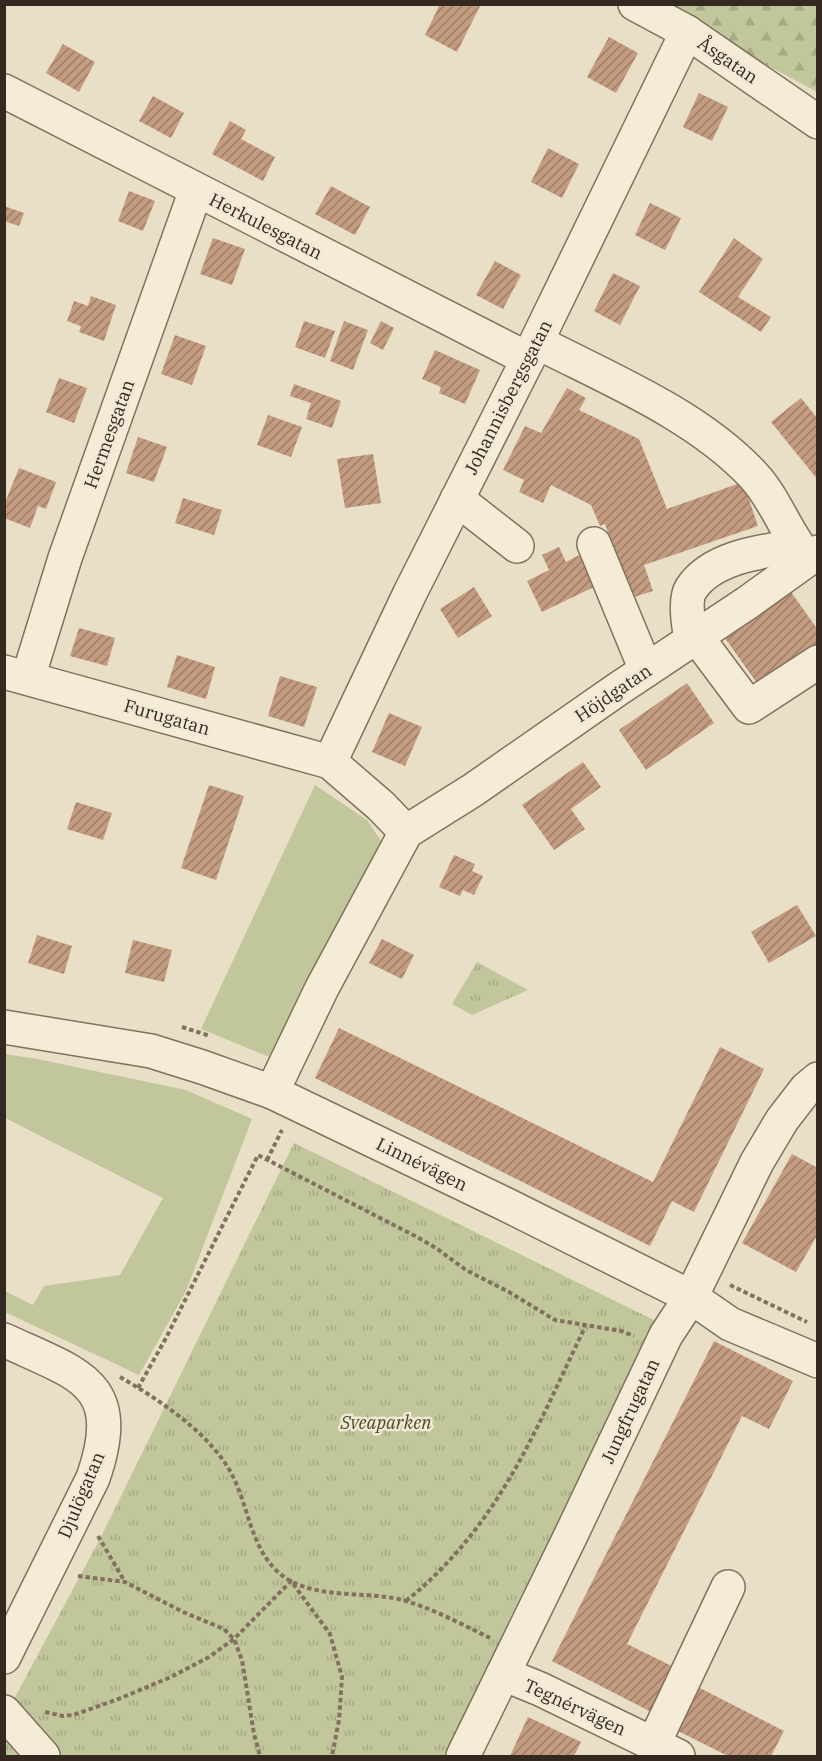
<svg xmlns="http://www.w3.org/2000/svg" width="822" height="1761" font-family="'IBM Plex Serif',serif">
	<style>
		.grass { fill: #c1c69b }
		.forest { fill: url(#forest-firs) }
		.park { fill: url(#park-tufts) }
		.building { fill: url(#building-hatch) }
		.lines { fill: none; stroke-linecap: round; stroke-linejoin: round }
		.minor-casing { stroke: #82715e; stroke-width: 36 }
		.path { stroke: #82715e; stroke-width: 4; stroke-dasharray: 4.5 3; stroke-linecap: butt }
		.minor { stroke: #f5ecd8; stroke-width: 33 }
		.labels { text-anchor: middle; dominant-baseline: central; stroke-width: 5; stroke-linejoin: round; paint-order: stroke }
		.street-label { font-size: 18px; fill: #342920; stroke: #f1e9d5 }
		.park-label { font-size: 18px; font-style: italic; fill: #454e29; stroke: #f1e9d5 }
	</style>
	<defs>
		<pattern id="forest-firs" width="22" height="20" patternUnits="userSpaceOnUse" patternTransform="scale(1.5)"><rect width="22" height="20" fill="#c1c69b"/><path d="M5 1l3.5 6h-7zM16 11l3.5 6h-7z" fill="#a6aa85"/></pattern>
		<pattern id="park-tufts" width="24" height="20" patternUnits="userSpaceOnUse" patternTransform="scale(1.5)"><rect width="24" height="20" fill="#c1c69b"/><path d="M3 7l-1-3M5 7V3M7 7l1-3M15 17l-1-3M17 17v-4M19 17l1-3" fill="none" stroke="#a6aa85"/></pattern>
		<pattern id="building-hatch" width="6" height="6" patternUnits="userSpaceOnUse" patternTransform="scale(1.5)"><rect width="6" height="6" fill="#c39b80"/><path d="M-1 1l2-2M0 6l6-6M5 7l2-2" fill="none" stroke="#9f7e68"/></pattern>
	</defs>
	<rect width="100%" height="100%" fill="#e9dec6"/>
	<g class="grass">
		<path d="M315,785L367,820L381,841V853L272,1058L201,1029Z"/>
		<path d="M5,1054L37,1059L186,1090L252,1119L186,1291L139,1375L5,1312V1291L33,1305L44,1286L120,1275L163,1198L5,1118Z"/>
	</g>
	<path class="forest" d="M655,5H817V92L668,12Z"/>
	<g class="park">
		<path d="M477,962L528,990L472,1015L452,1004Z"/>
		<path d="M294,1143L666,1326L446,1756H5V1716L102,1535Z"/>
	</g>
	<g class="building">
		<path d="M440,4H481L457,52L425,35Z"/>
		<path d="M609,37L638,53L616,93L587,77Z"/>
		<path d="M63,44L95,62L79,92L46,73Z"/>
		<path d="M699,93L728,107L712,141L683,127Z"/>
		<path d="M153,96L184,113L171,138L139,121Z"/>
		<path d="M230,121L246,130L241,139L275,157L263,181L212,154Z"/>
		<path d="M548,148L579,164L562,198L531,182Z"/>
		<path d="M331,186L370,207L355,235L315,214Z"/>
		<path d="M129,191L155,201L143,231L118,221Z"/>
		<path d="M650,203L681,218L665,250L635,235Z"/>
		<path d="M4,206L24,213L19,226L4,221Z"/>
		<path d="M213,238L245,249L232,285L200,274Z"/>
		<path d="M734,238L763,259L738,297L771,317L761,332L699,292Z"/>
		<path d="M495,261L521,275L503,309L476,295Z"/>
		<path d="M613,273L640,286L620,325L594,311Z"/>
		<path d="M91,296L116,305L104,341L79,332L81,326L67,321L74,301L88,306Z"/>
		<path d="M304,321L335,331L325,358L295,347Z"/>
		<path d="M344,321L368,330L353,370L330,361Z"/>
		<path d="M381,321L394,328L383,350L370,343Z"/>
		<path d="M175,335L206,346L192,385L161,374Z"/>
		<path d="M435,350L480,370L465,404L439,393L441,387L422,379Z"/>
		<path d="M59,378L87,388L74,423L46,412Z"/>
		<path d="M294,384L341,401L332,428L306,419L311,403L290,396Z"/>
		<path d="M567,388L586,398L579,410L639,439L667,509L743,482L758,526L644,565L653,591L631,598L605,524L600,526L591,505L551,485L543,503L519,492L524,480L503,470L525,426L541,433Z"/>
		<path d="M801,398L818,419V480L771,422Z"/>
		<path d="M268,415L302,427L291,457L257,445Z"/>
		<path d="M138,437L167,447L154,482L126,473Z"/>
		<path d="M373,454L381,503L345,508L337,459Z"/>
		<path d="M19,468L56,482L46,509L38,506L30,528L4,518V505Z"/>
		<path d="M183,498L222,510L214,535L175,523Z"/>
		<path d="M559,547L566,562L585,552L600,584L542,612L527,581L549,570L542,555Z"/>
		<path d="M474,587L492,616L458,638L440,609Z"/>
		<path d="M791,592L818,630V645L759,686L725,638Z"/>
		<path d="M79,628L115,638L107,666L70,656Z"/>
		<path d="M177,655L215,667L206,699L167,687Z"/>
		<path d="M280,676L317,687L304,727L268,716Z"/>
		<path d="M687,683L714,723L646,770L619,730Z"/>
		<path d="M389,713L422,727L405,766L372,752Z"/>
		<path d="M583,762L601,787L571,809L585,829L554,850L522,805Z"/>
		<path d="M209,785L244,796L216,880L181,868Z"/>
		<path d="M76,802L112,813L103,840L67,829Z"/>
		<path d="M454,855L475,864L472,871L483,876L474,895L463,890L460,896L439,887Z"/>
		<path d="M797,905L816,936L769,963L751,932Z"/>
		<path d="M37,935L72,946L64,974L28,963Z"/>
		<path d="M382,939L414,955L402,979L369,963Z"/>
		<path d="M133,940L172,950L164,982L125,973Z"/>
		<path d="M339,1028L653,1182L720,1047L764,1069L694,1212L672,1201L650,1246L315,1078Z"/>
		<path d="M792,1154L818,1168V1234L796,1272L742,1243Z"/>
		<path d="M714,1341L793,1381L769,1429L742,1416L627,1644L682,1671L659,1716L552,1661Z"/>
		<path d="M698,1687L784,1731L771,1756H728L676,1730Z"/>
		<path d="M528,1717L581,1742L574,1756H510Z"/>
	</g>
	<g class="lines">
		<g class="minor-casing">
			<g id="minor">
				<path d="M635,4L687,32L818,122"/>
				<path d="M4,91L528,359"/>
				<path d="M537,342C609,379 697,415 753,475C775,498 787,535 808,559"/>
				<path d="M457,499L517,546"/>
				<path d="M594,544L646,670"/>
				<path d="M696,636L749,707L818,662"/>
				<path d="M691,640C689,628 684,600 691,589C711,557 763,551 797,546"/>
				<path d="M4,672L330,762L381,806L406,832"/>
				<path d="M28,678L65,558L196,190"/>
				<path d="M330,762L410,593L528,359L687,32"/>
				<path d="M4,1027L151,1051L202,1067L272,1092L507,1205L691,1297L730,1324L818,1361"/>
				<path d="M272,1092L322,988L406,832L473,790L618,689L747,603L818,552"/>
				<path d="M4,1340C79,1375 126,1382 93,1478L4,1657"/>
				<path d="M503,1674L540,1689L678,1756"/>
				<path d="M4,1712L43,1756"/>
				<path d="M653,1745L728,1587"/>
				<path d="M463,1756L571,1535L666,1335L691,1297L757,1162L782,1120L806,1089L818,1079"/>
			</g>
		</g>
		<g class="path">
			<path d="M182,1027L210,1036"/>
			<path d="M267,1160L282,1130"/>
			<path d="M730,1285L807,1322"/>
			<path d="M120,1377C158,1399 208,1432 230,1471C249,1504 249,1546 279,1573C314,1602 365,1589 406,1601C436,1610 463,1625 490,1638"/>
			<path d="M138,1388L166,1338L258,1155L417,1237L436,1248L466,1270L509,1292L555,1320L621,1331L634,1336"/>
			<path d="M98,1536L125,1582"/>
			<path d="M78,1576L125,1582L183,1612L224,1629L234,1639L242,1660L254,1734L260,1756"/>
			<path d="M406,1601C499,1526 535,1431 585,1327"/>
			<path d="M45,1712L63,1716L73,1715L116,1700L171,1677L209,1657L234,1639L291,1581L330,1634L342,1677L339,1720L332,1756"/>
		</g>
		<use href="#minor" class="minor"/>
	</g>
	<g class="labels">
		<g class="street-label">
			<text transform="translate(728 60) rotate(34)">Åsgatan</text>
			<text transform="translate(266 226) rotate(27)">Herkulesgatan</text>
			<text transform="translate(508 397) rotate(-63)">Johannisbergsgatan</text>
			<text transform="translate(109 434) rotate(-70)">Hermesgatan</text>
			<text transform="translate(613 693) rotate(-34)">Höjdgatan</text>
			<text transform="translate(167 717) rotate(16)">Furugatan</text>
			<text transform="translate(422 1164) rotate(26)">Linnévägen</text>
			<text transform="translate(630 1411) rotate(-65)">Jungfrugatan</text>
			<text transform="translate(81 1495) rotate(-67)">Djulögatan</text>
			<text transform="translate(575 1707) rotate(25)">Tegnérvägen</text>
		</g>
		<g class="park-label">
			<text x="386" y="1422">Sveaparken</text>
		</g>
	</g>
	<rect width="822" height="1761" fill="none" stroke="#342920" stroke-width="12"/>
</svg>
